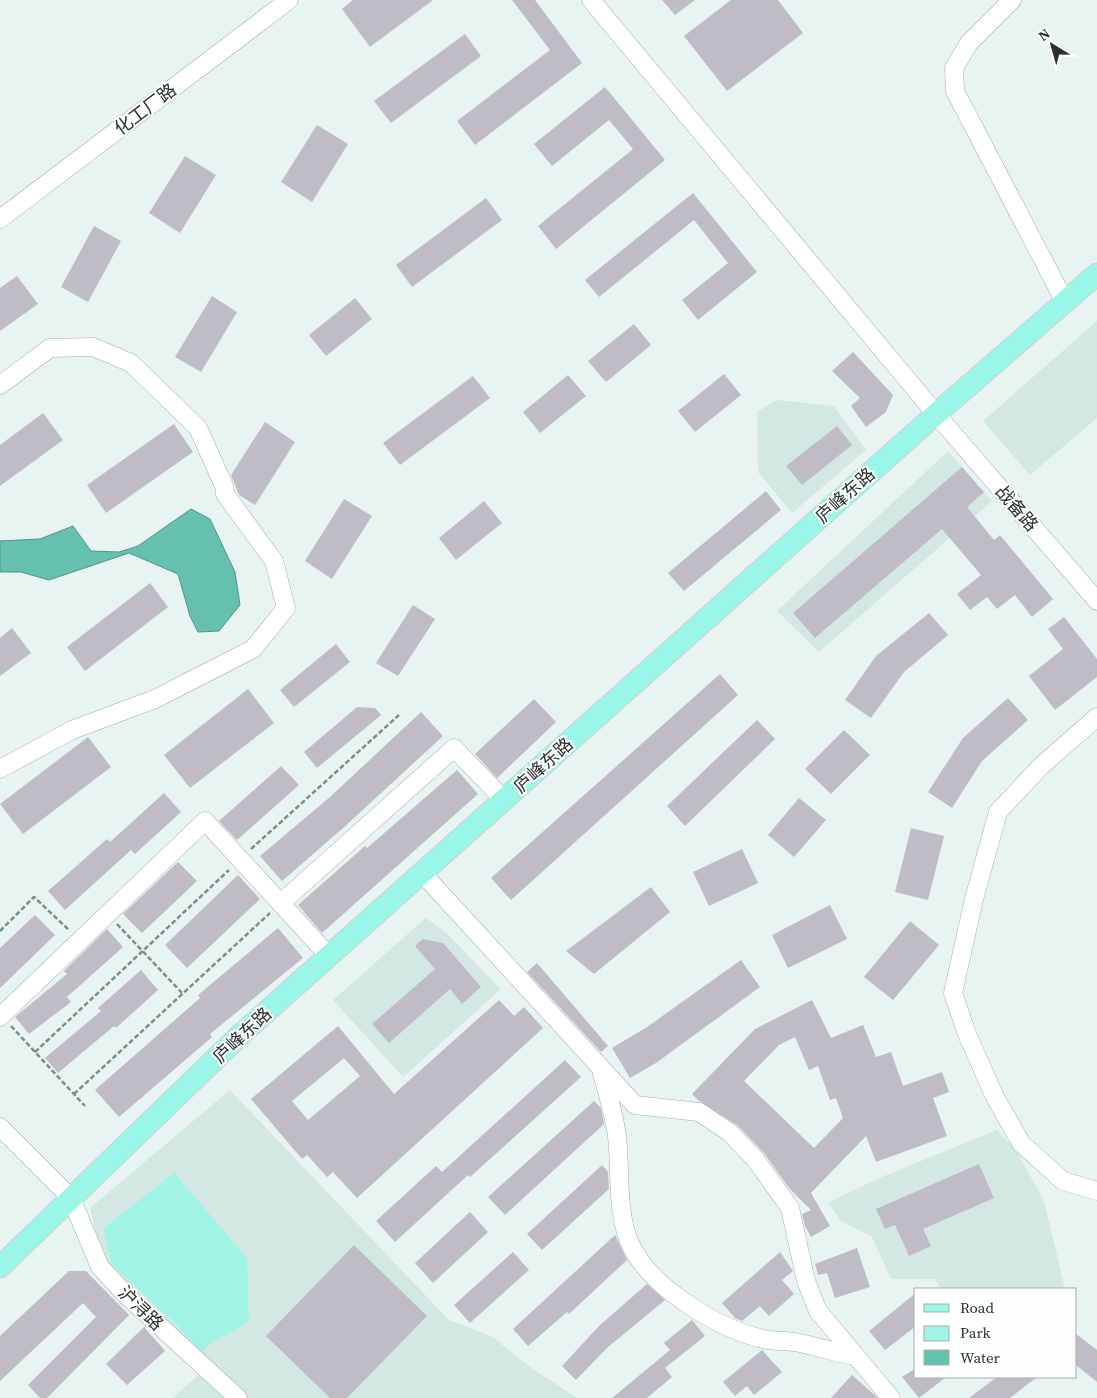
<svg xmlns="http://www.w3.org/2000/svg" width="1097" height="1398" font-family="'Source Serif 4','Noto Sans SC',serif">
	<style>
		.built { fill: #d3e8e3 }
		.green { fill: #a0f4e3 }
		.water { fill: #66c0ae; stroke: #549588 }
		.building { fill: #bfbcc6; fill-rule: evenodd }
		.lines { fill: none; stroke-linecap: round; stroke-linejoin: round }
		.minor-casing { stroke: #a1aeab; stroke-width: 19 }
		.major-casing { stroke: #d0d1d1; stroke-width: 23 }
		.path { stroke: #828b89; stroke-width: 2.5; stroke-dasharray: 5 2.5; stroke-linecap: butt }
		.minor { stroke: #fff; stroke-width: 18 }
		.major { stroke: #9af7e8; stroke-width: 21 }
		.labels { text-anchor: middle; dominant-baseline: central; stroke-width: 4; stroke-linejoin: round; paint-order: stroke }
		.street-label { font-size: 18px; fill: #2b302f; stroke: #fcfffe }
	</style>
	<rect width="100%" height="100%" fill="#e7f4f1"/>
	<g class="built">
		<path d="M1097,321V418L1030,475L983,421Z"/>
		<path d="M777,400L834,406L866,450L792,513L758,472L757,412Z"/>
		<path d="M948,451L992,501L819,652L777,611Z"/>
		<path d="M426,918L444,931L501,989L403,1077L333,1000Z"/>
		<path d="M230,1090L449,1320L491,1336L533,1369L577,1398H173L209,1365L102,1260L90,1208Z"/>
		<path d="M997,1130L1017,1152L1044,1201L1065,1289H941L935,1279H891L872,1237L842,1222L828,1203L877,1179Z"/>
	</g>
	<path class="green" d="M174,1173L247,1258L249,1322L209,1344L202,1352L176,1324L111,1264L104,1228Z"/>
	<path class="water" d="M191,509L210,519L235,572L240,605L219,631L198,632L190,616L178,574L129,553L49,580L21,572H0V541L40,539L73,526L91,551L119,552L138,546Z"/>
	<g class="building">
		<path d="M353,0H433L370,47L342,9Z"/>
		<path d="M512,0H535L582,63L475,145L457,121L550,50Z"/>
		<path d="M662,0H695L675,15Z"/>
		<path d="M731,0H778L803,33L727,91L684,36Z"/>
		<path d="M465,34L481,56L391,123L374,101Z"/>
		<path d="M605,87L665,160L556,249L538,226L633,149L609,120L552,166L534,144Z"/>
		<path d="M317,125L348,144L312,202L281,182Z"/>
		<path d="M185,156L216,175L180,233L149,213Z"/>
		<path d="M693,193L757,272L698,320L682,300L728,263L694,220L599,297L585,280Z"/>
		<path d="M486,198L502,220L412,287L396,265Z"/>
		<path d="M94,226L121,241L88,302L61,287Z"/>
		<path d="M17,276L38,304L0,331V288Z"/>
		<path d="M212,296L237,312L201,372L175,357Z"/>
		<path d="M355,298L372,319L326,356L309,335Z"/>
		<path d="M634,324L651,345L606,382L588,361Z"/>
		<path d="M853,352L893,395L886,412L866,427L851,406L860,398L832,371Z"/>
		<path d="M724,374L741,395L695,432L678,411Z"/>
		<path d="M568,375L586,396L540,433L523,412Z"/>
		<path d="M473,376L490,398L400,465L383,443Z"/>
		<path d="M43,413L63,440L0,486V445Z"/>
		<path d="M265,422L295,442L255,505L239,495L231,475Z"/>
		<path d="M174,424L193,452L106,513L87,485Z"/>
		<path d="M837,426L852,445L802,485L786,466Z"/>
		<path d="M962,467L984,492L967,507L994,540L1000,535L1053,599L1032,617L1015,595L997,609L987,597L970,610L957,594L981,575L942,529L815,638L793,613Z"/>
		<path d="M766,491L781,510L684,591L668,573Z"/>
		<path d="M344,499L372,516L332,579L305,561Z"/>
		<path d="M484,501L502,523L456,560L439,538Z"/>
		<path d="M150,583L168,607L85,671L67,647Z"/>
		<path d="M413,605L435,619L398,676L376,663Z"/>
		<path d="M929,613L948,635L904,672L871,718L845,700L876,656Z"/>
		<path d="M1064,617L1097,659V677L1055,710L1029,676L1063,649L1048,629Z"/>
		<path d="M12,628L31,653L0,676V638Z"/>
		<path d="M336,644L350,662L294,707L280,690Z"/>
		<path d="M720,674L738,695L511,900L491,878Z"/>
		<path d="M248,689L274,723L190,788L164,755Z"/>
		<path d="M1008,698L1028,720L982,761L952,808L928,792L963,738Z"/>
		<path d="M534,699L556,722L497,778L475,754Z"/>
		<path d="M357,707L375,708L381,715L317,768L304,752Z"/>
		<path d="M421,712L443,736L342,829L282,881L260,856L330,797Z"/>
		<path d="M757,720L775,739L685,826L667,806Z"/>
		<path d="M844,730L870,755L831,794L805,769Z"/>
		<path d="M88,737L111,767L23,834L0,804Z"/>
		<path d="M281,766L299,785L237,840L219,821Z"/>
		<path d="M457,770L478,794L322,933L298,905L365,846L367,848Z"/>
		<path d="M164,793L181,812L135,854L131,850L65,910L48,891L107,839L110,842Z"/>
		<path d="M799,798L826,820L794,857L768,835Z"/>
		<path d="M911,828L944,836L928,900L895,892Z"/>
		<path d="M742,849L758,883L709,906L693,872Z"/>
		<path d="M178,862L197,881L142,933L123,914Z"/>
		<path d="M238,875L260,899L187,968L165,945Z"/>
		<path d="M651,887L670,912L594,974L566,951Z"/>
		<path d="M830,905L847,939L788,968L772,935Z"/>
		<path d="M35,915L55,935L0,988V948Z"/>
		<path d="M910,921L939,945L893,1000L864,977Z"/>
		<path d="M278,928L303,958L210,1034L212,1037L119,1117L95,1090L200,998L198,995Z"/>
		<path d="M107,929L123,947L67,997L71,1002L29,1034L15,1017L67,974L64,971Z"/>
		<path d="M423,939L443,943L481,987L462,1004L450,989L389,1043L372,1024L435,969L415,946Z"/>
		<path d="M741,960L760,987L656,1063L630,1078L612,1048L647,1027Z"/>
		<path d="M537,963L608,1046L601,1052L527,972Z"/>
		<path d="M141,970L158,990L116,1028L114,1026L58,1073L45,1058L101,1011L98,1008Z"/>
		<path d="M499,1000L514,1016L524,1007L543,1028L357,1198L333,1172L327,1177L307,1155L302,1159L251,1099L338,1026L394,1094ZM344,1058L360,1076L308,1120L292,1101Z"/>
		<path d="M812,1000L831,1038L863,1025L876,1057L891,1052L903,1086L942,1072L949,1092L933,1098L947,1136L876,1162L866,1136L811,1193L830,1226L811,1237L805,1226L802,1214L811,1210L789,1188L764,1153L737,1125L699,1101L692,1094L755,1029ZM795,1037L809,1070L818,1066L830,1100L836,1098L843,1118L814,1148L744,1081L779,1045Z"/>
		<path d="M565,1060L581,1077L470,1177L468,1175L395,1242L376,1221L436,1166L442,1172Z"/>
		<path d="M594,1101L601,1108L604,1124L505,1215L488,1197Z"/>
		<path d="M979,1164L994,1198L923,1229L931,1246L909,1256L895,1225L885,1229L876,1209Z"/>
		<path d="M602,1165L608,1172L609,1189L542,1250L527,1234Z"/>
		<path d="M470,1212L488,1232L433,1283L415,1263Z"/>
		<path d="M615,1235L627,1260L569,1314L567,1312L528,1346L513,1329Z"/>
		<path d="M354,1245L427,1316L347,1398H330L266,1336Z"/>
		<path d="M857,1248L870,1287L835,1298L827,1273L818,1275L815,1264Z"/>
		<path d="M513,1252L529,1270L470,1323L454,1305Z"/>
		<path d="M780,1252L793,1271L782,1280L794,1294L769,1316L760,1306L742,1321L735,1318L722,1303Z"/>
		<path d="M69,1271H86L129,1315L47,1398H40L28,1385L96,1317L83,1303L0,1381V1336Z"/>
		<path d="M647,1284L665,1300L608,1347L576,1380L562,1366L599,1326Z"/>
		<path d="M916,1293V1326L885,1350L869,1331Z"/>
		<path d="M692,1320L705,1336L665,1368L672,1377L647,1398H612L670,1350L664,1343Z"/>
		<path d="M144,1327L165,1351L127,1385L106,1364Z"/>
		<path d="M1076,1334L1097,1350V1382L1076,1365Z"/>
		<path d="M762,1350L782,1372L754,1395L747,1386L735,1396L723,1382Z"/>
		<path d="M916,1368V1377H946L919,1398L902,1377Z"/>
		<path d="M852,1375L877,1397V1398H831Z"/>
		<path d="M997,1377H1037L1010,1398H969Z"/>
	</g>
	<g class="lines">
		<g class="minor-casing">
			<g id="minor">
				<path d="M591,0L936,414L1097,601"/>
				<path d="M1012,0L969,43L954,68L955,91L1065,302"/>
				<path d="M0,219L289,0"/>
				<path d="M0,385L50,348L93,347L131,363L198,428L224,486L225,494L274,561L286,608L253,649L155,699L72,730L0,769"/>
				<path d="M1097,717L1041,766L998,812L974,899L953,993L967,1034L994,1095L1021,1143L1063,1181L1097,1191"/>
				<path d="M422,873L635,1105L699,1112L729,1132L755,1159L790,1208L806,1281L818,1311L891,1398"/>
				<path d="M281,903L454,748L504,800"/>
				<path d="M0,1017L205,821L329,956"/>
				<path d="M602,1074C608,1094 614,1115 617,1136C621,1171 616,1208 629,1241C647,1286 717,1328 763,1339C775,1342 788,1340 800,1343C819,1347 836,1353 855,1356"/>
				<path d="M0,1127L71,1198L100,1267L126,1295L238,1398"/>
			</g>
		</g>
		<g class="major-casing">
			<path id="major" d="M0,1267L238,1037L936,414L1097,274"/>
		</g>
		<g class="path">
			<path d="M251,849L399,715"/>
			<path d="M117,924L182,993"/>
			<path d="M0,931L34,897L70,931"/>
			<path d="M11,1026L85,1106"/>
			<path d="M35,1052L229,870"/>
			<path d="M74,1094L270,913"/>
		</g>
		<use href="#minor" class="minor"/>
		<use href="#major" class="major"/>
	</g>
	<g class="labels">
		<g class="street-label">
			<text transform="translate(145 109) rotate(-37)">化工厂路</text>
			<text transform="translate(845 495) rotate(-42)">庐峰东路</text>
			<text transform="translate(1017 508) rotate(49)">战备路</text>
			<text transform="translate(543 765) rotate(-42)">庐峰东路</text>
			<text transform="translate(242 1035) rotate(-43)">庐峰东路</text>
			<text transform="translate(141 1308) rotate(44)">沪浔路</text>
		</g>
	</g>
	<rect x="914" y="1288" width="162" height="90" fill="#fcfffe" stroke="#a8acab"/>
	<rect x="924" y="1304" width="25" height="8" fill="#9af7e8" stroke="#a8acab"/>
	<text x="960" y="1313" font-size="15" fill="#2b302f">Road</text>
	<rect x="924" y="1326" width="25" height="15" fill="#a0f4e3" stroke="#a8acab"/>
	<text x="960" y="1338" font-size="15" fill="#2b302f">Park</text>
	<rect x="924" y="1350" width="25" height="15" fill="#66c0ae" stroke="#a8acab"/>
	<text x="960" y="1363" font-size="15" fill="#2b302f">Water</text>
	<g transform="translate(1052 45) rotate(323)" stroke="#fcfffe" stroke-width="4" paint-order="stroke">
	<path d="M0-4L9 19L0 12L-9 19Z" fill="#2b302f"/>
	<text y="-8" font-size="14" font-weight="bold" text-anchor="middle" fill="#2b302f">N</text>
	</g>
</svg>
